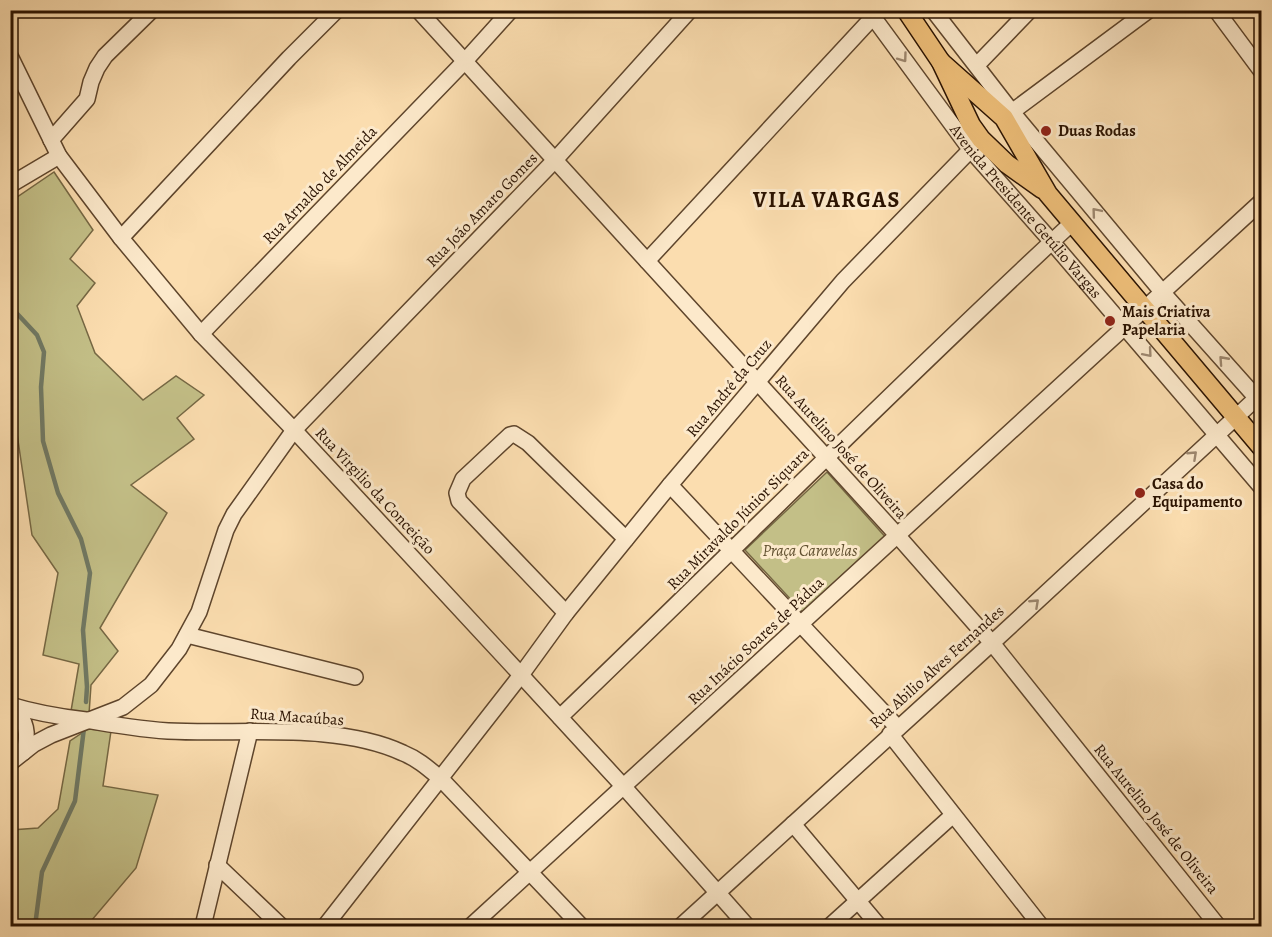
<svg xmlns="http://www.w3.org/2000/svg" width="1272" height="937" font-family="Alegreya,serif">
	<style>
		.green { fill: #c3bf87; stroke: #766844; stroke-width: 1.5 }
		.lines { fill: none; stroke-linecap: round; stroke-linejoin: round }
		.stream { stroke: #707964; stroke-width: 4.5 }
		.minor-casing { stroke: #5e452c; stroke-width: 18 }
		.major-casing { stroke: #2a1200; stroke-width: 21 }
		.minor { stroke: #fce9cb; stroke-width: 15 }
		.major { stroke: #eebe78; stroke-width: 18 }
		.oneway { stroke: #9e8870 }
		.poi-dot { fill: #8f2418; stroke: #fce9cb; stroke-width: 2 }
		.labels { text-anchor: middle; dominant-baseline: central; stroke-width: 6; stroke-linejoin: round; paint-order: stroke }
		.poi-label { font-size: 16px; font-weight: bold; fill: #2a1200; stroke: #fce9cb; text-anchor: start }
		.street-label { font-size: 16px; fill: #2a1200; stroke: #fce9cb }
		.park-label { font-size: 16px; font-style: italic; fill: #604f2f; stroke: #fce9cb }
		.district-label { font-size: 22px; font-weight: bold; letter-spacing: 1.5px; fill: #2a1200; stroke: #fce9cb }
	</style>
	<rect width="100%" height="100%" fill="#fbddaf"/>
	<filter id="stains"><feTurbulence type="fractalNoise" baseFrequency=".00333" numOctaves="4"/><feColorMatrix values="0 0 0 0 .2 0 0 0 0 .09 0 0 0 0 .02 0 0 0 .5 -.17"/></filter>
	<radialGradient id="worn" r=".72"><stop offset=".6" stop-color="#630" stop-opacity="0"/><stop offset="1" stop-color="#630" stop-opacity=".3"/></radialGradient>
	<g class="green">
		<path d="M54,172L93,230L70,259L95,283L77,306L95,353L143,400L176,376L204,395L177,418L194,439L131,485L167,513L100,628L118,651L91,685L89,714L71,711L79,664L43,655L58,573L32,535L11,393L10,202Z"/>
		<path d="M827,472L889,541L807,617L745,550Z"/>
		<path d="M88,729L111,731L103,786L158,795L136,868L91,921V926H11V830L38,828L58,809L70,741Z"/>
	</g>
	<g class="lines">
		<g class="stream">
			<path d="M10,306L37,335L44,352L41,387L43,441L58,493L81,539L90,573L83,630L87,687L86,702"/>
			<path d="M35,926L42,872L75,801L84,728"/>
		</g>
		<g class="minor-casing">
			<g id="minor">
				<path d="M418,10L897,535L992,643L1218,926"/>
				<path id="s1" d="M868,10L970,149L1052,242L1262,488"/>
				<path d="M933,10L1012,112L1163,293L1262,404"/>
				<path d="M1216,10L1262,72"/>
				<path d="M10,56L59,156L121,238L201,334L294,430L521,675L624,787L747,926"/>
				<path d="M977,65L1030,10"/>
				<path d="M1005,117L1149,10"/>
				<path d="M51,140L87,99L91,82L97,68L105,56L152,10"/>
				<path d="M10,185L59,156"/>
				<path d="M121,238L289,58L337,10"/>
				<path d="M647,261L873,17"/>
				<path d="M201,334L465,61L511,10"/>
				<path d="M670,485L898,728"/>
				<path d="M566,613L459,501L457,493L463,479L510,435L514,434L528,443L626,539"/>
				<path d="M187,635L355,677"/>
				<path d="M10,705C36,713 60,717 86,720C114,725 140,729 168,731C240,735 337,722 403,753C418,759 429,769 441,779L581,926"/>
				<path d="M14,706C26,722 29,732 24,752"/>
				<path d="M560,717C731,553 898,384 1072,223"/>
				<path d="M890,734L1041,926"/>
				<path d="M10,763L34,744L51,735L123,707L151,685L179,649L199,612L226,530L234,514L294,430L555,160L690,10"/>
				<path d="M793,824L879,926"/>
				<path d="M217,865L281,926"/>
				<path d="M203,926L250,731"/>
				<path d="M325,926L521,675L566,613L670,485L843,281L981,139"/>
				<path d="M471,926L1262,201"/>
				<path d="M681,926L992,643L1262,393"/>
				<path d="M830,926L953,815"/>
			</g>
		</g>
		<g class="major-casing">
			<g id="major">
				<path d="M906,10L941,62L971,125L981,139L1007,164L1042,189"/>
				<path d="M941,62L1004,118L1048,194L1262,448"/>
			</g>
		</g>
		<use href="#minor" class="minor"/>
		<use href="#major" class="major"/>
	</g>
	<defs><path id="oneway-chevron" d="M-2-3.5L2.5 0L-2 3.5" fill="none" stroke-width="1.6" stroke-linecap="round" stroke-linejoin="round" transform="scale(1.5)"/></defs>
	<g class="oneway">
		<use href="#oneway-chevron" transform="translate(903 58) rotate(54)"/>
		<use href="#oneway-chevron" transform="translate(1096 212) rotate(-130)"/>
		<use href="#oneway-chevron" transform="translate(1148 353) rotate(49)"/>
		<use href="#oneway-chevron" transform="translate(1223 360) rotate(-132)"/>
		<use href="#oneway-chevron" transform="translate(1193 455) rotate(-43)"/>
		<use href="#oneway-chevron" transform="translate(1035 603) rotate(-43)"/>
	</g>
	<g class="poi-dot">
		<circle cx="1046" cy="131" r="6"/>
		<circle cx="1110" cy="321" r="6"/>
		<circle cx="1140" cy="493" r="6"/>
	</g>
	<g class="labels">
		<g class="poi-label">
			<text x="1058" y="131">Duas Rodas</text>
			<text x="1122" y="312">Mais Criativa<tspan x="1122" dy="18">Papelaria</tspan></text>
			<text x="1152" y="484">Casa do<tspan x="1152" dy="18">Equipamento</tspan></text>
		</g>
		<g class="street-label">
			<text transform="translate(320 185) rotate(-46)">Rua Arnaldo de Almeida</text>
			<text transform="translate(482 210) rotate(-46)">Rua João Amaro Gomes</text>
			<text stroke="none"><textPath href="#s1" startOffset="256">Avenida Presidente Getúlio Vargas</textPath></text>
			<text transform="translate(729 388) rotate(-50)">Rua André da Cruz</text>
			<text transform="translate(841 447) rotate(48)">Rua Aurelino José de Oliveira</text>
			<text transform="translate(375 491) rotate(47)">Rua Virgilio da Conceição</text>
			<text transform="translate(738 519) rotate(-45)">Rua Miravaldo Júnior Siquara</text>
			<text transform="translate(756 641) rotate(-43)">Rua Inácio Soares de Pádua</text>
			<text transform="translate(937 667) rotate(-42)">Rua Abilio Alves Fernandes</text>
			<text transform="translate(297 717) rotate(4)">Rua Macaúbas</text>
			<text transform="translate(1156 819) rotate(51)">Rua Aurelino José de Oliveira</text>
		</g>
		<g class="park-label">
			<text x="810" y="551">Praça Caravelas</text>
		</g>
		<g class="district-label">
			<text x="827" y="200">VILA VARGAS</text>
		</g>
	</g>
	<rect width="1272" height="937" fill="none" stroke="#fbddaf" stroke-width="36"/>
	<rect x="12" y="12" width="1248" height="913" fill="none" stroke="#2a1200" stroke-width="3"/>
	<rect x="18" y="18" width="1236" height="901" fill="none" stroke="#2a1200" stroke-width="1.5"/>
	<rect width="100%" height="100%" filter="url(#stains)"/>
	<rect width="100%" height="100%" fill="url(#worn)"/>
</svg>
